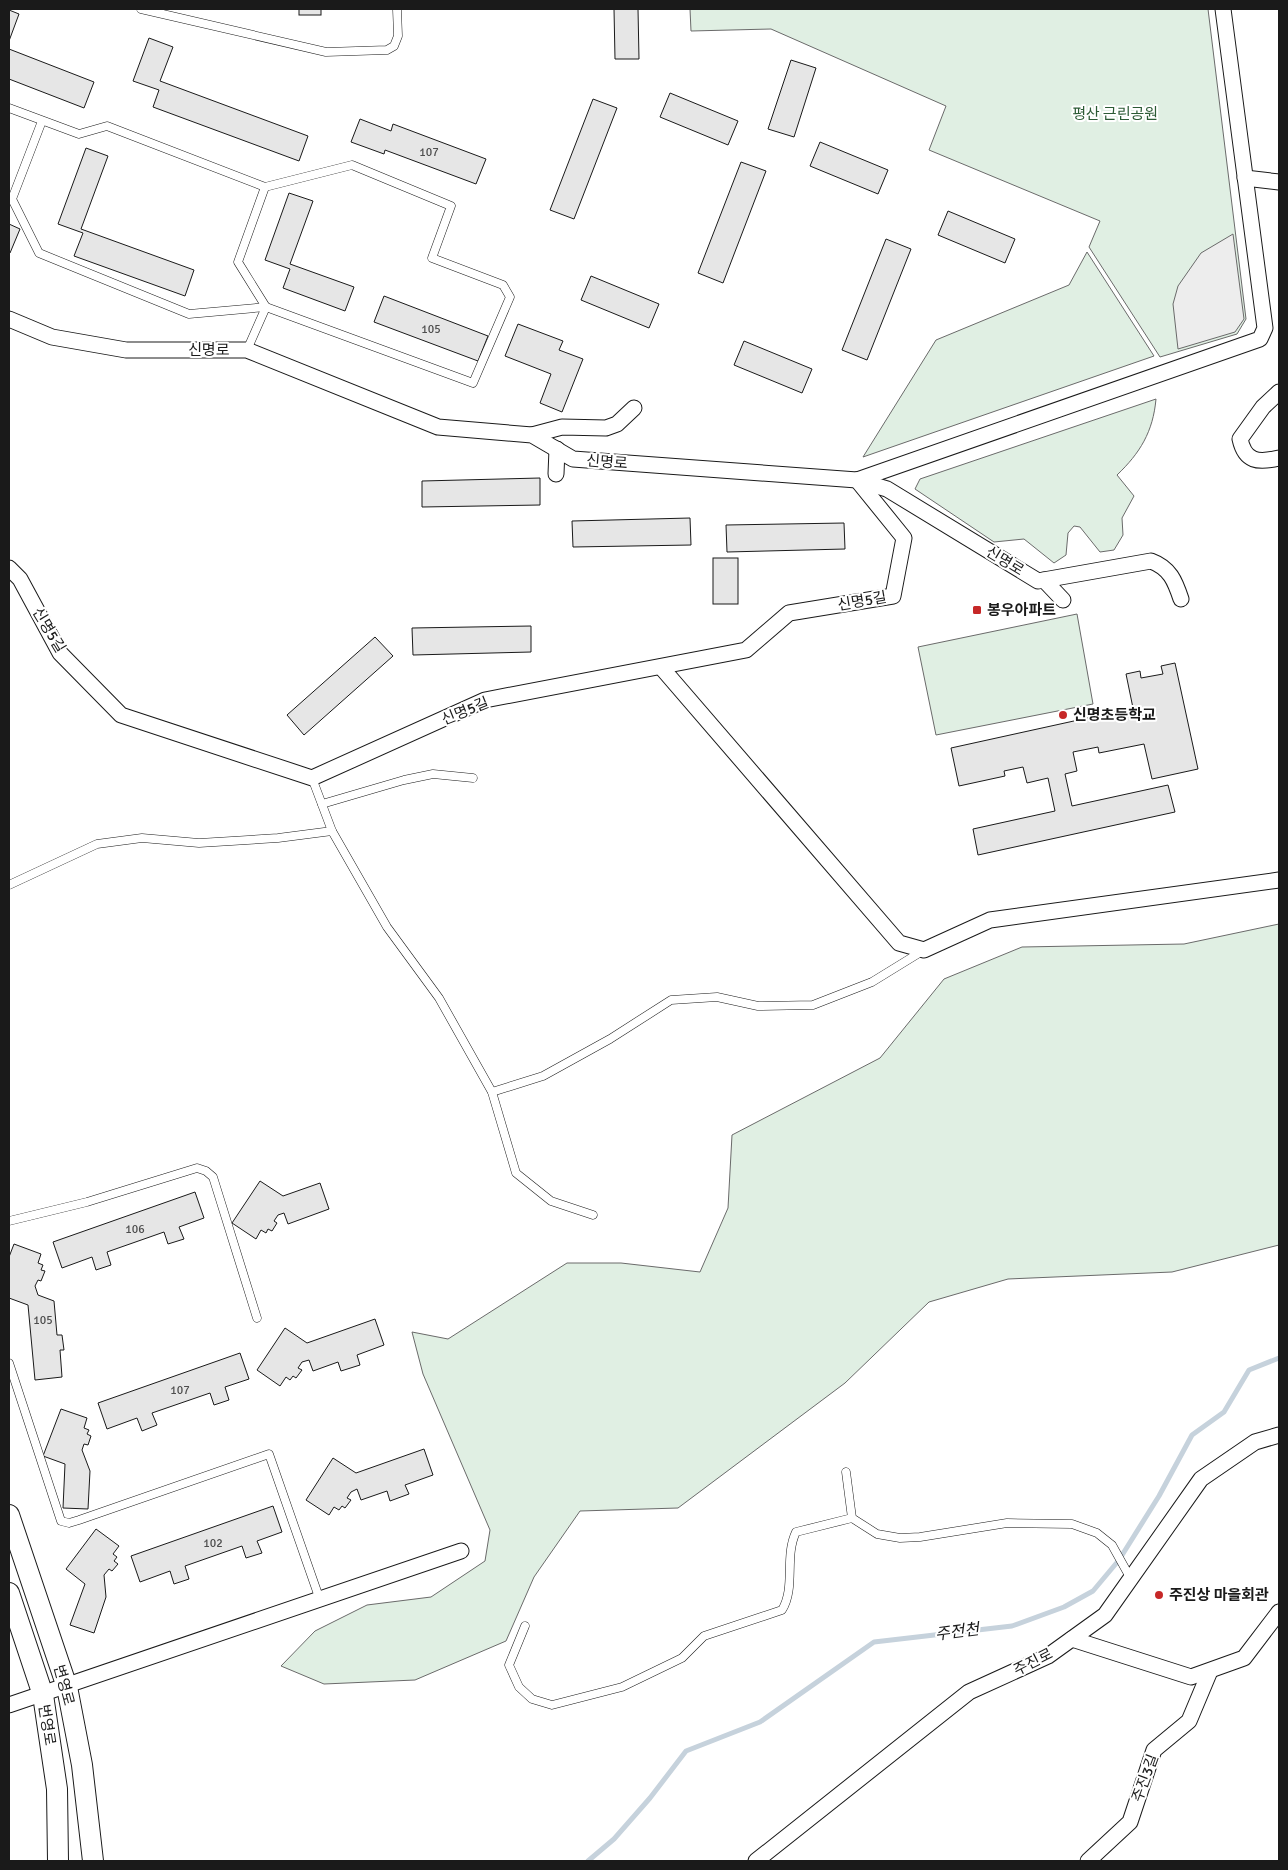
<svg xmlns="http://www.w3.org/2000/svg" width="1288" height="1870" font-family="Signika,'Noto Sans KR',sans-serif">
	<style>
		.green { fill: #e0efe3; stroke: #6a6a6a }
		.parking { fill: #ededed; stroke: #6a6a6a }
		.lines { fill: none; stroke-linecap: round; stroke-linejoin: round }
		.stream { stroke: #c6d2dc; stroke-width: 5 }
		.building { fill: #e6e6e6; stroke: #1a1a1a }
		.service-casing { stroke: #1a1a1a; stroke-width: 9 }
		.minor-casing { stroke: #1a1a1a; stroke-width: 17 }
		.secondary-casing { stroke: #1a1a1a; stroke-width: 22 }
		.service { stroke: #fff; stroke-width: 8 }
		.minor { stroke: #fff; stroke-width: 15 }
		.secondary { stroke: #fff; stroke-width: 20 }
		.poi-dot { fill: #c62828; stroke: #fff; stroke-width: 2 }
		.labels { text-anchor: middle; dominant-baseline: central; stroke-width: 4; stroke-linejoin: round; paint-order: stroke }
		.number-label { font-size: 12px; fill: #4d4d4d }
		.park-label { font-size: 15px; fill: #2b5a34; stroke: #fff }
		.street-label { font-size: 15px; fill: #1a1a1a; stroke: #fff }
		.poi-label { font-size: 15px; font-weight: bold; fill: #1a1a1a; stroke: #fff; text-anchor: start }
		.water-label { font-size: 16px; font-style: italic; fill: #1a1a1a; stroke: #fff }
	</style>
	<rect width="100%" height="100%" fill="#fff"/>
	<g class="green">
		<path d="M690,9H1208L1246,319L1237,334L1160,357L1089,247L1100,221L929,150L946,106L771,29L691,31Z"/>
		<path d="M1087,252L1154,356L863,457L936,340L1069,285Z"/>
		<path d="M1156,399C1153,432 1140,453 1117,475L1134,496L1122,518L1123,535L1114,550L1100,552L1080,527L1074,526L1068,533L1066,555L1054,563L1024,539L994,542L915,489L920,479Z"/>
		<path d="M1077,614L1093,704L936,735L918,647Z"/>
		<path d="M1279,924V1245L1172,1272L1008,1279L929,1302L845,1383L678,1508L580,1511L534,1577L506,1641L415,1680L324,1684L281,1666L315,1631L367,1605L431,1597L485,1561L490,1530L423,1374L412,1332L448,1339L567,1263H621L700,1272L728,1208L732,1135L880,1058L944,979L1022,947L1184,944Z"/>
	</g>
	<path class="parking" d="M1233,234L1244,319L1235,332L1178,349L1173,304L1178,286L1201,253Z"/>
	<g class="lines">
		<path class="stream" d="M588,1861L614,1839L650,1798L686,1751L760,1722L874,1642L1012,1626L1064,1607L1093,1591L1119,1560L1159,1496L1192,1435L1224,1412L1249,1370L1279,1358"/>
	</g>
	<g class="building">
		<rect x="299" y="9" width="22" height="6"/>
		<path d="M614,9H638L639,59H615Z"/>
		<path d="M9,10L19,14L9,41Z"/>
		<path d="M149,38L173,47L160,81L308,136L299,161L153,107L159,90L133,81Z"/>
		<path d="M9,49L94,82L84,108L9,79Z"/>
		<path d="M791,60L816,68L794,137L768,129Z"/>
		<path d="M670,93L738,121L728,145L660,117Z"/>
		<path d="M593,99L617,108L574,219L550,210Z"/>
		<path d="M360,119L391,131L393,124L486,159L476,184L385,150L384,154L351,142Z"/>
		<path d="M820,142L888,170L878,194L810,166Z"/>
		<path d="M86,148L108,156L81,229L194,270L185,296L74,256L83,233L58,224Z"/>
		<path d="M741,162L766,171L723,283L698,273Z"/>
		<path d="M289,193L313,201L290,264L354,287L345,311L283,288L290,269L265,260Z"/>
		<path d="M948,211L1015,239L1005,263L938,235Z"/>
		<path d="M9,224L20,229L10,253L9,252Z"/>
		<path d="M886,239L911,249L867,360L842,350Z"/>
		<path d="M591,276L659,304L649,328L581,300Z"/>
		<path d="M384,296L488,336L478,361L374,322Z"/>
		<path d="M518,324L563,341L559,350L583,359L562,412L540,403L551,374L505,356Z"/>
		<path d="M744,341L812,369L802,393L734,365Z"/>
		<path d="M540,478V505L422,507V481Z"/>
		<path d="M690,518L691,545L573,547L572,521Z"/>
		<path d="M844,523L845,549L727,552L726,525Z"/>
		<rect x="713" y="558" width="25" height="46"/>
		<path d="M531,626V652L413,655L412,628Z"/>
		<path d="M375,637L393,656L304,735L287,715Z"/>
		<path d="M1175,663L1198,769L1152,779L1144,744L1099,753L1098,747L1073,752L1077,771L1065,774L1072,806L1168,785L1175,812L978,855L973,829L1055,811L1048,778L1027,783L1023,767L1004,771L1005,776L959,786L951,748L1133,708L1126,674L1140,671L1141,678L1163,674L1161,666Z"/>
		<path d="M260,1181L283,1196L320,1183L329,1209L288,1224L284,1213L278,1215L274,1221L277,1223L272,1231L268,1229L266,1233L261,1230L256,1239L232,1223Z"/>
		<path d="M195,1192L204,1218L179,1227L184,1239L168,1244L164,1232L107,1252L111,1265L96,1270L92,1257L62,1268L53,1242Z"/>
		<path d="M14,1244L41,1254L38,1263L43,1265L41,1270L45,1271L41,1281L38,1280L35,1286L38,1295L54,1301L57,1335H62L64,1350H60L62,1377L35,1380L28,1305L9,1298V1257Z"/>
		<path d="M375,1319L384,1345L357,1355L360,1365L341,1371L338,1362L313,1371L309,1360L302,1362L298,1368L302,1370L296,1378L293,1376L290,1380L286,1377L280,1386L257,1370L285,1328L307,1343Z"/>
		<path d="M240,1353L249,1379L225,1387L229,1400L214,1405L210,1393L152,1413L157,1425L142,1431L137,1418L107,1429L98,1403Z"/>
		<path d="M61,1409L87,1418L84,1428L89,1430L87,1434L91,1436L88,1445L84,1444L82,1450L90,1471L88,1509L63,1508L65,1464L43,1456Z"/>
		<path d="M424,1449L433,1475L405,1485L409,1494L390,1501L387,1491L361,1500L357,1489L351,1492L347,1498L351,1500L345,1508L342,1506L339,1510L334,1507L329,1515L306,1500L333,1458L356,1473Z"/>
		<path d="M273,1506L282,1532L257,1541L262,1553L246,1558L242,1546L185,1566L189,1579L174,1584L170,1571L140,1582L131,1556Z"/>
		<path d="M96,1529L119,1546L113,1554L117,1557L114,1561L118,1564L112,1571L109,1569L104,1575L106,1597L94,1633L70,1625L85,1584L66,1569Z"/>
	</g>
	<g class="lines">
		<g class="service-casing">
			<g id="service">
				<path d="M141,9L326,52L387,50L394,46L398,36L397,9"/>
				<path d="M9,108L79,134L107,126L265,187L238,262L266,307L247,350"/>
				<path d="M42,121L12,199L39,253L189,314L266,307L473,383L510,297L503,285L432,258L451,206L352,165L265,187"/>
				<path d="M312,778L332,831L387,927L439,998L492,1092L516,1173L551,1201L593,1215"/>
				<path d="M322,804L404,780L433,774L473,778"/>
				<path d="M9,885L97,844L142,838L199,843L278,838L332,831"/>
				<path d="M492,1092L543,1076L610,1039L671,1000L717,997L758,1006L813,1005L872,982L924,950"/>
				<path d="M9,1221L87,1202L197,1168L206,1171L213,1177L257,1318"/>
				<path d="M9,1363L61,1521L69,1523L79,1520L269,1454L320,1600"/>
				<path d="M846,1472L852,1518L877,1534L900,1538L920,1537L1007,1523L1072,1524L1097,1533L1112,1545L1131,1579"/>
				<path d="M525,1626L509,1665L519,1687L532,1699L552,1705L622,1687L682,1658L704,1636L782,1610C796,1587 784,1557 796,1532L852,1518"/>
			</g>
		</g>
		<g class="minor-casing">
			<g id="minor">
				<path d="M1245,178L1279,182"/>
				<path d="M9,319L52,337L126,350H247L438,427L532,435L573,459L857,480L887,489L1038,581L1151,561C1170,568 1175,581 1181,599"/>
				<path d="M1279,392L1263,407L1240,439C1245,462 1258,463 1279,458"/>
				<path d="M532,435L562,427L606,428L617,424L634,408"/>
				<path d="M556,474L557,449"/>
				<path d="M857,480L1260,339L1265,328L1223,9"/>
				<path d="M9,568L20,579L60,653L121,715L312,778L485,700L746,650L789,613L893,596L904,538L857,480"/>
				<path d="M1044,580L1063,600"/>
				<path d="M661,667L899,943L924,950L990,920L1279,880"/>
				<path d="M1072,1639L1191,1677L1244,1658L1279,1612"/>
				<path d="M9,1705L461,1551"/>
				<path d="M756,1861L969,1692L1048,1656L1105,1615L1201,1479L1255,1442L1279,1435"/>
				<path d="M1088,1861L1130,1822L1154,1750L1189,1721L1210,1671"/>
			</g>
		</g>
		<g class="secondary-casing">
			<g id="secondary">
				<path d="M9,1515L67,1687L82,1765L93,1861"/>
				<path d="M9,1593L43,1695L57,1789L58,1861"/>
			</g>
		</g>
		<use href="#service" class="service"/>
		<use href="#minor" class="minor"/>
		<use href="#secondary" class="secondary"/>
	</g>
	<g class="poi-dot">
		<rect x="972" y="605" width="10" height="10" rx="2.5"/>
		<circle cx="1063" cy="715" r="5"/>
		<circle cx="1159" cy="1595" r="5"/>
	</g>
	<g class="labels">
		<g class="number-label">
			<text x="429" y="152">107</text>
			<text x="431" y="329">105</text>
			<text x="135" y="1229">106</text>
			<text x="43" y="1320">105</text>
			<text x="180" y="1390">107</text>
			<text x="213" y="1543">102</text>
		</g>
		<g class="park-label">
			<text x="1115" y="114">평산 근린공원</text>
		</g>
		<g class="street-label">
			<text x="209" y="350">신명로</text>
			<text transform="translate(607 462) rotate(4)">신명로</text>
			<text transform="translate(1005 561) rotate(31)">신명로</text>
			<text transform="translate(862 601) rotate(-10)">신명5길</text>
			<text transform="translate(49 630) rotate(59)">신명5길</text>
			<text transform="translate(465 711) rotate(-22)">신명5길</text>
			<text transform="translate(1033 1662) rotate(-27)">주진로</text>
			<text transform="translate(64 1685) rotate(75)">변영로</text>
			<text transform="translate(47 1725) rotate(81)">번영로</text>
			<text transform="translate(1145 1778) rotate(-70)">주진3길</text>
		</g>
		<g class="poi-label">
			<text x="987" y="610">봉우아파트</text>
			<text x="1073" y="715">신명초등학교</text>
			<text x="1169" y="1595">주진상 마을회관</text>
		</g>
		<g class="water-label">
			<text transform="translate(957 1632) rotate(-7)">주전천</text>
		</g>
	</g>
	<rect width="1288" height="1870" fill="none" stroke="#1a1a1a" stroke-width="20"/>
</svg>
